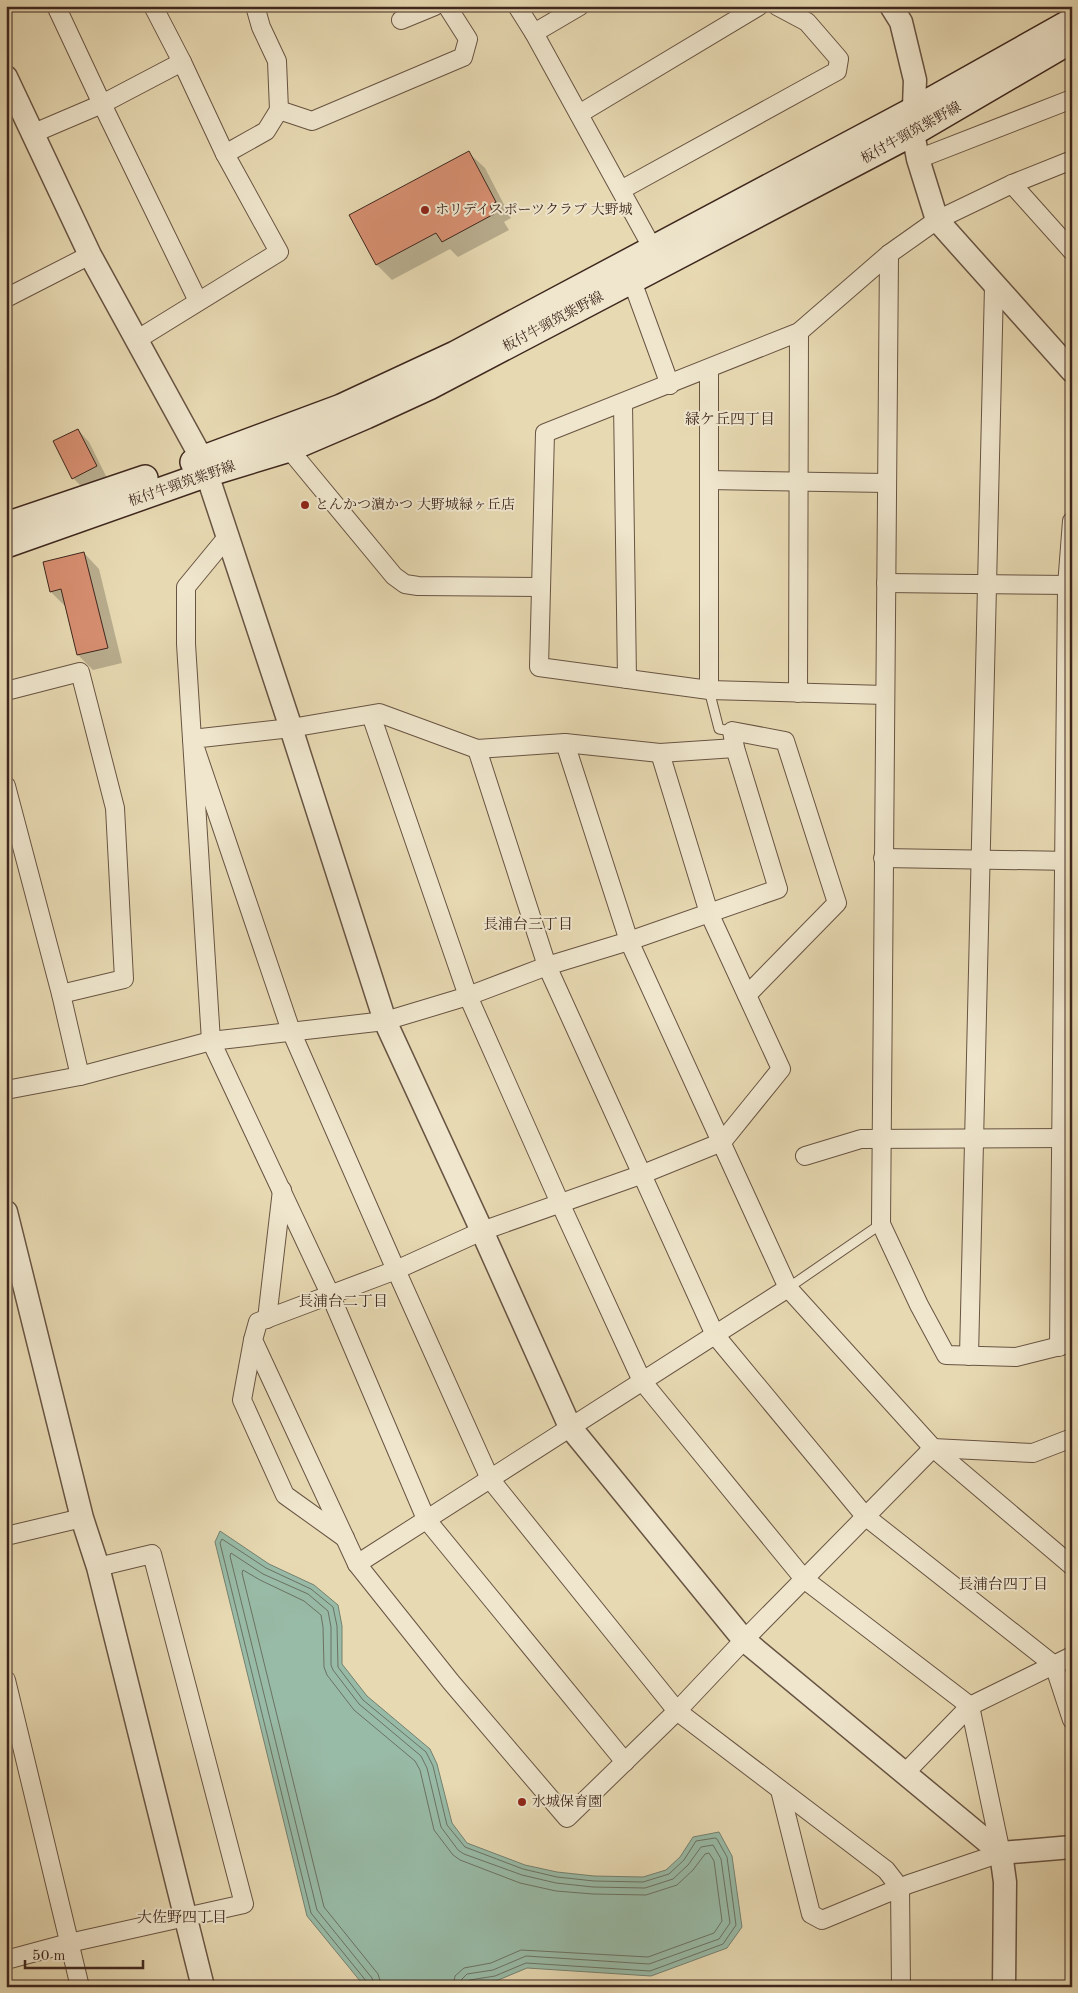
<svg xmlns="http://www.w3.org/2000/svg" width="1078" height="1993" font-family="'Old Standard TT','Noto Serif JP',serif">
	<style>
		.water { fill: #98bba7; stroke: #748070 }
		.shadow { fill: #0003 }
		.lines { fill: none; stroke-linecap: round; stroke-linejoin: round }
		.shore { stroke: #6b7162; stroke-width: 1 }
		.building { fill: #d78f71; stroke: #3e271e }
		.service-casing { stroke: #685443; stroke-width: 11 }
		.minor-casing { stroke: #685443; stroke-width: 20 }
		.tertiary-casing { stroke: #685443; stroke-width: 25 }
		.secondary-casing { stroke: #3e271e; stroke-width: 28 }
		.service { stroke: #efe6cd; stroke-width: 9 }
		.minor { stroke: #efe6cd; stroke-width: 18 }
		.tertiary { stroke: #efe6cd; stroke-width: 22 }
		.secondary { stroke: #efe6cd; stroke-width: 25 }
		.poi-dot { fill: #8f2418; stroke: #efe6cd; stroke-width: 2 }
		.labels { text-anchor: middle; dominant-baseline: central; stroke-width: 4; stroke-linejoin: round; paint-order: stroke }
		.street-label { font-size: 14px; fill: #3e271e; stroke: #efe6cd }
		.poi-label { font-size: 14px; fill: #3e271e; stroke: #efe6cd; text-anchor: start }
		.neighbourhood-label { font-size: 15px; fill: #3e271e; stroke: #efe6cd }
	</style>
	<rect width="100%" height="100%" fill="#e7d9b2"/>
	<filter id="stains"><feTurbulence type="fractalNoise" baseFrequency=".004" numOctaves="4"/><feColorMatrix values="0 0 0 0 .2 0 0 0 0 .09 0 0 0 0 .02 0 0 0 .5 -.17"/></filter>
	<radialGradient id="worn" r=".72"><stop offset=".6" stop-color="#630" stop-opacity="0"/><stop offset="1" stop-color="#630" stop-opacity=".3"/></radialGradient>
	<path class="water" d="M220,1531L269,1564L314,1585L338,1605L342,1626V1664L367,1696L430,1749L437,1764L452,1823L467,1843L525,1865L557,1872L594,1876L643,1877L666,1870L680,1857L693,1837L719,1832L732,1856L742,1927L727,1948L651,1976L527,1968L496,1981L469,1985L467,1987H365L307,1916L215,1542Z"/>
	<g class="shadow">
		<path d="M469,153L485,168L511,218L504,222L509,230L458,257L450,249L392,280L377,265L351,216Z"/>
		<path d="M78,430L89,442L107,478L84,489L73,478Z"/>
		<path d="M84,553L99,569L122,663L93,670L78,655L66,607L51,592Z"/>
	</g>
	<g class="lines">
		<g class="shore">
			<path d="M368,1987L367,1982L311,1913L220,1543L222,1539L266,1568L311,1589L333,1607L337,1626L338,1667L363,1700L426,1752L433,1766L447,1825L465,1847L523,1869L557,1877L594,1881L643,1882L669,1874L684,1860L696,1841L715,1838L717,1839L727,1857L736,1925L723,1944L650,1971L526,1963L495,1976L470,1980L467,1982V1987"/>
			<path d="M375,1987L372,1978L317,1910L230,1556L231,1553L263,1574L308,1594L328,1611L331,1627V1665L333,1670L359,1704L421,1756L427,1768L441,1827L458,1850L464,1854L522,1875L556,1883L593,1887L645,1888L673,1879L688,1865L701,1847L713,1845L721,1859L730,1923L719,1939L649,1964L526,1956L493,1970L467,1974L462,1979L460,1987"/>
			<path d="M382,1987L378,1974L324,1907L242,1573L243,1570L260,1580L304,1601L321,1615L323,1627L324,1667L327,1675L354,1710L415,1761L420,1770L434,1830L453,1855L460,1860L520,1883L556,1891L593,1894L646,1895L677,1885L693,1870L705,1854L709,1853L714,1861L722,1921L714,1933L648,1957L521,1950L491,1963L464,1968L455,1976L453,1987"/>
		</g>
	</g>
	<g class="building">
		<path d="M469,151L496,202L490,206L494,214L442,242L436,233L376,265L349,215Z"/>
		<path d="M78,429L97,466L72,479L53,441Z"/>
		<path d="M84,552L108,648L77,655L61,589L50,592L43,562Z"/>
	</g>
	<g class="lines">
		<g class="service-casing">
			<g id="service">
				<path d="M709,690L719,729L732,731"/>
				<path d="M788,1288L881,1224"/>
			</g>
		</g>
		<g class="minor-casing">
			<g id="minor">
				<path d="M56,6L102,104L198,301"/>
				<path d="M517,6L534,33L653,249"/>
				<path d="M401,20L435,6"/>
				<path d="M534,33L580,6"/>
				<path d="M279,110L312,121L463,57L468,39L447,6"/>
				<path d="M579,114L759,6"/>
				<path d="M34,133L102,104L182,62"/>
				<path d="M225,154L266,131L279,110L277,61L261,27L255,6"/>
				<path d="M918,159L1072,99"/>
				<path d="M1012,184L1072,251"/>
				<path d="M621,190L837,71L839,59L807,22L777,6"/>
				<path d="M889,254L881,1224L919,1305L946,1355L1016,1357L1072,1343"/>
				<path d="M628,270L670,385"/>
				<path d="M6,298L90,255"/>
				<path d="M138,339L279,252L225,154L182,62L153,6"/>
				<path d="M623,403L627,679"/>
				<path d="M289,449L394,576L405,584L418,586L541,587"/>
				<path d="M709,480L886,483"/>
				<path d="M228,536L186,587V644L211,1041L330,1294L426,1519L625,1762"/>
				<path d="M886,583L1072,585"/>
				<path d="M709,690V369"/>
				<path d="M6,691L80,672L115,808L124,979L61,994"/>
				<path d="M798,693L799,332"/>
				<path d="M885,695L709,690L539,667L545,433L799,332L889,254L937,220L1012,184L1072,160"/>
				<path d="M371,715L468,996L560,1203L642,1381L804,1579L970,1706L1001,1853L909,1884L822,1920L811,1914L780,1790"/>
				<path d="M565,743L629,941L788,1288L933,1448L1072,1566"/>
				<path d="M735,748L660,753L565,743L477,749L379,713L291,728L192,739L291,1031L396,1270L490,1479L677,1711L886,1870L900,1888L901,1987"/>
				<path d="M477,749L547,966L715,1335L865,1516L1054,1665L1072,1720"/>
				<path d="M660,753L709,913L781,1069L722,1142L643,1174L482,1231L396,1270L258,1322L253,1340L357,1564L451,1682L567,1818L677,1711L744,1640L933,1448L1033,1453L1072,1438"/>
				<path d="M6,786L61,994L80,1076"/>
				<path d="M883,858L1072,861"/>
				<path d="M6,1090L80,1076L211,1041L385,1021L468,996L547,966L629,941L778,889L735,748L732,731L785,741L837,903L747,995"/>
				<path d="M805,1156L861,1139L1072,1138"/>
				<path d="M267,1319L282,1190"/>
				<path d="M253,1340L242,1400L285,1495L345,1538"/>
				<path d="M1059,1347L1067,586L1072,521"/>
				<path d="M969,1356L994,286"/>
				<path d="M6,1536L82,1518"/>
				<path d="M357,1564L788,1288"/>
				<path d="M6,1680L80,1987"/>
				<path d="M904,1774L970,1706L1072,1656"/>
				<path d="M6,1960L69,1943L244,1904L152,1554L98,1567"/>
			</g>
		</g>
		<g class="tertiary-casing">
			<g id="tertiary">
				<path d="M891,6L901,22L915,80L913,133L918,159L937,220L1072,371"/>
				<path d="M6,77L90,255L202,459L291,728L385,1021L482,1231L570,1427L744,1640L1001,1853L1005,1882L1004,1987"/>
				<path d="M6,1212L82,1518L98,1567L203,1987"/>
				<path d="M1001,1853L1072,1847"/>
			</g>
		</g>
		<g class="secondary-casing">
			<g id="secondary">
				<path d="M193,462L341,407L455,354L915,109L1072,21"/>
				<path d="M6,525L145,478"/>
				<path d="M6,545L207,474L289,449L366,416L429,387L913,133L1072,40"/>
			</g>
		</g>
		<use href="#service" class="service"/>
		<use href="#minor" class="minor"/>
		<use href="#tertiary" class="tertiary"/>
		<use href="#secondary" class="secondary"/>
	</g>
	<g class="poi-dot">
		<circle cx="425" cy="210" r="5"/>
		<circle cx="305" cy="505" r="5"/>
		<circle cx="522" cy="1802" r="5"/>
	</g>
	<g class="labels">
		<g class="street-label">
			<text transform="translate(911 133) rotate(-29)">板付牛頸筑紫野線</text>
			<text transform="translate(553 322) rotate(-28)">板付牛頸筑紫野線</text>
			<text transform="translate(182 484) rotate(-19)">板付牛頸筑紫野線</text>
		</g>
		<g class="poi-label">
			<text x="435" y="210">ホリデイスポーツクラブ 大野城</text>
			<text x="315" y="505">とんかつ濵かつ 大野城緑ヶ丘店</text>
			<text x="532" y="1802">水城保育園</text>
		</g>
		<g class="neighbourhood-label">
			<text x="730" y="420">緑ケ丘四丁目</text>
			<text x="528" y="925">長浦台三丁目</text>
			<text x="343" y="1302">長浦台二丁目</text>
			<text x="1003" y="1585">長浦台四丁目</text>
			<text x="182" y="1918">大佐野四丁目</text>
		</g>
	</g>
	<rect width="1078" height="1993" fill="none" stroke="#e7d9b2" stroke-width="25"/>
	<rect x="8" y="8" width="1063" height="1978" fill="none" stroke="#3e271e" stroke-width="2.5"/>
	<rect x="12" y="12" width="1053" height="1968" fill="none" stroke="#3e271e"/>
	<path d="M25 1960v8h118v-8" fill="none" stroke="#3e271e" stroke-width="2.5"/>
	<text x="32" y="1960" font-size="15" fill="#3e271e" stroke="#efe6cd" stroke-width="4" paint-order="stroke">50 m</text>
	<rect width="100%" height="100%" filter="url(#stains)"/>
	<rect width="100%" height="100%" fill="url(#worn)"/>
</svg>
